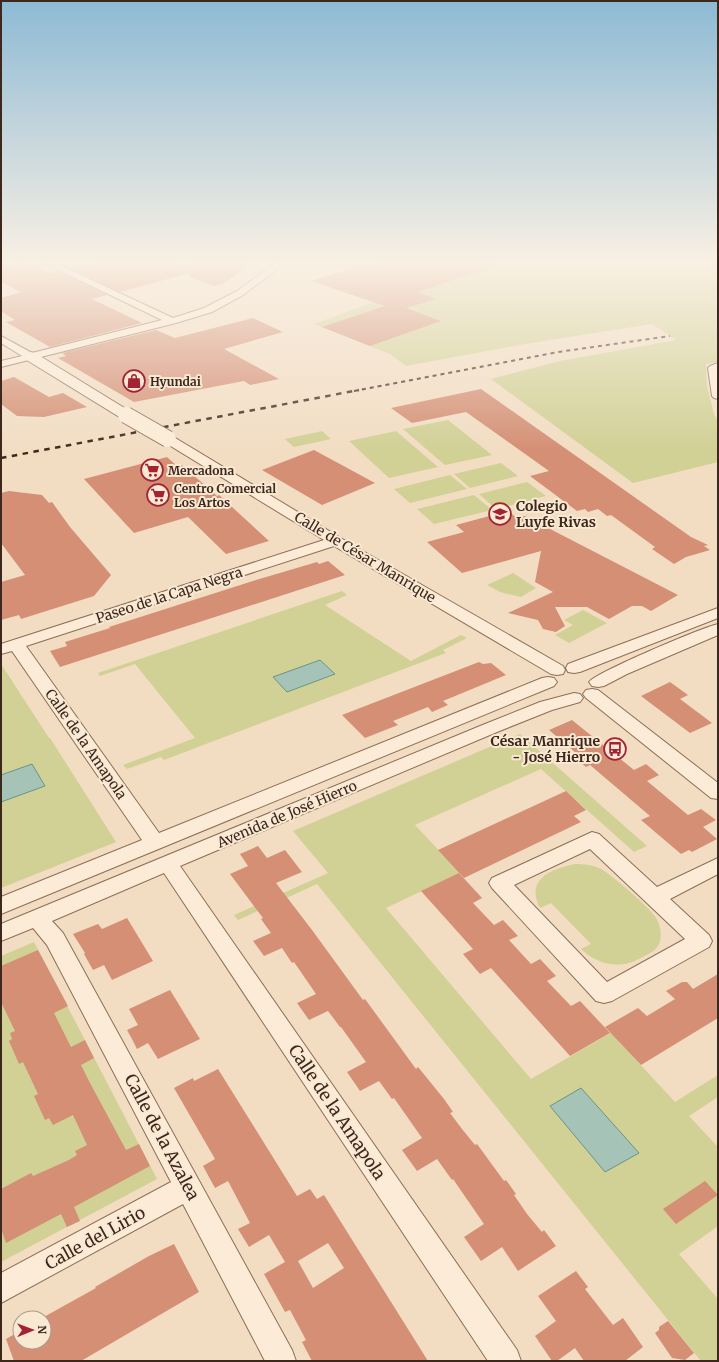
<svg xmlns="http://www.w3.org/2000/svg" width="719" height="1362" font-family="Merriweather,serif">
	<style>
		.green { fill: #d1d095 }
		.water { fill: #a5c4b7; stroke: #6b9484 }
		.building { fill: #d48f75; fill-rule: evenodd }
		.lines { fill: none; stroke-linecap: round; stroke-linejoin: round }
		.minor-casing { stroke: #8e6d57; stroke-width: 2 }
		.tertiary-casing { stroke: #8e6d57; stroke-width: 2 }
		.minor { fill: #fcecd7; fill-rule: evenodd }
		.tertiary { fill: #fcecd7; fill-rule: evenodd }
		.rail-far1 { stroke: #3d281d; stroke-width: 2; stroke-dasharray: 4 4; stroke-linecap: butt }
		.rail { stroke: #3d281d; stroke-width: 2.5; stroke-dasharray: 5.5 5.5; stroke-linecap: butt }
		.tertiary-bridge-casing { stroke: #8e6d57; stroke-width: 18; stroke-linecap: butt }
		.tertiary-bridge { stroke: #fcecd7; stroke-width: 16 }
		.labels { text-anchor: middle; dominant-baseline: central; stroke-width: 4; stroke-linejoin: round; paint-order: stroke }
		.far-poi-label { font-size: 12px; font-weight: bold; fill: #3d281d; stroke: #f9e9d3; text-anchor: start }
		.poi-label { font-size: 14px; font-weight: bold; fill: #3d281d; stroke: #f9e9d3; text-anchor: start }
		.street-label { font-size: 14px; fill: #3d281d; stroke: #f9e9d3 }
		.near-street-label { font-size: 17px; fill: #3d281d; stroke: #f9e9d3 }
	</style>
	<rect width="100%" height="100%" fill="#f2ddc3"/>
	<g class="green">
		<path d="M375,262H718V362L706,364L707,386L714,414L718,421V462L633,483L491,379L560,361L676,340L652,324L519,345L406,366L390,354L314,324L374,302L311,281Z"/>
		<path d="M448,420L492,455L445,465L403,429Z"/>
		<path d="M322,431L331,439L294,447L285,439Z"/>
		<path d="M396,431L438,467L389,478L349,441Z"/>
		<path d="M501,463L518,476L470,488L454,474Z"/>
		<path d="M450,475L467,489L410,503L394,489Z"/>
		<path d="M527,482L546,496L496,509L479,494Z"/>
		<path d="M474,495L492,510L434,524L417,509Z"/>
		<path d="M513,573L536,588L521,597L500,592L487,585Z"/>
		<path d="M342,591L347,595L325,605L411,661L461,635L467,638L443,650L446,653L164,760L161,757L127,769L123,765L195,738L135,664L100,676L98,673Z"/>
		<path d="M583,610L607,623L569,643L555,635L573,625L564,620Z"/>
		<path d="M1,664L49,738H50L116,842L1,888Z"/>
		<path d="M520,734L647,846L634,852L541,769L415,825L460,873L386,908L531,1079L611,1033L675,1102L718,1075V1097L689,1116L718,1147V1226L679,1254L718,1299V1361H701L317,884L238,920L234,915L328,873L293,831Z"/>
		<path d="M575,864C584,864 593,865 601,869C611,874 651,909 656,918C660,924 662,934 660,941C658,950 650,953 643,957C638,959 633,962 629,963C612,968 593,961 581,949L591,944L551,903L540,908C525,879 551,869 575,864Z"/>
		<path d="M34,942L157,1179L1,1262V956Z"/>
	</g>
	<g class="water">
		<path d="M320,660L335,674L287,692L273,677Z"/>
		<path d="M32,764L45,786L1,802V775Z"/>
		<path d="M581,1088L639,1153L605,1172L550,1106Z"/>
	</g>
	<g class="building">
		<path d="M16,262H27L50,273L57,271L107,295L92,299L142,323L50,347L6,322L15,320L1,311V298L21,292L1,282V265Z"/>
		<path d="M95,262H173L191,268V262H253L224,283L214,286L190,277V273L120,292L69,268Z"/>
		<path d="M373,262H499V264L418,292L436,299L406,308L441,321L370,346L322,327L385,306L311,281Z"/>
		<path d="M253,318L283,332L224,349L279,379L250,385L244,381L134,402L58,358L66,356L62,353L156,330L175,338Z"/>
		<path d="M14,377L49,397L63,393L87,407L44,417L17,416L1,404V381Z"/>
		<path d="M481,389L691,537L708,545L704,546L710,550L686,557L674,564L652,549L655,547L611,515L607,516L598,509L588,512L585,509L577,511L530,476L549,471L466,412L412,423L391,408Z"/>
		<path d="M314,450L375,483L322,505L262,470Z"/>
		<path d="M167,457L177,466L182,465L217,496L219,495L269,541L226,554L188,517L134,533L84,479Z"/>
		<path d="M9,491L42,495L49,503L52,502L70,527L111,575L94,596L21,619L19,615L1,620V582L25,575L1,543V493Z"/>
		<path d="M508,511L517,518L525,516L678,595L651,611L642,606H632L609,619L587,607H555L565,626L556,632L543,629L538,620L508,613L553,592L535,582L541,551L462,573L427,542L464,532L456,525Z"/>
		<path d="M328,561L345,575L60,667L50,651L67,646L65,642L110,628L109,627L256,580L317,562L319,564Z"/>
		<path d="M479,662L483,664L491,663L506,675L443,701L448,705L432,712L428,707L393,721L398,725L365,738L342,715Z"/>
		<path d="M670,682L688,695L680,699L712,723L690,733L641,696Z"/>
		<path d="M572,720L634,770L646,764L659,775L647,781L688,815L701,809L716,820L703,827L717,839L692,852L689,850L681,854L641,820L650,816L590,765L586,767L572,755L576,753L549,730Z"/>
		<path d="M566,791L586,810L574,816L581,822L464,878L438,850Z"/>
		<path d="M258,846L267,858L285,850L302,872L276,883L312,930L363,1000L365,999L416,1069L418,1067L444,1099L453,1112L450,1113L462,1129L475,1145L477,1144L504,1181L506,1180L516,1194L514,1195L527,1214L542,1232L544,1230L556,1246L518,1271L502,1247L481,1261L464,1237L484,1224L453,1179L452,1180L437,1159L417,1171L402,1150L422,1138L394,1098L392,1099L379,1081L360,1091L347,1072L366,1062L341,1027H340L328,1011L309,1020L297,1003L316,994L294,962L292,963L282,948L264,956L253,941L271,933L261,919L263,918L230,874L248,866L240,854Z"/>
		<path d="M459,873L482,898L473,903L494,925L503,920L518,936L509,940L531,964L540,959L556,976L547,981L571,1006L580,1001L610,1033L570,1056L491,968L480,974L463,954L473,949L421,891Z"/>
		<path d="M127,918L153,961L112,980L104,965L93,970L84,954L85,953L73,934L98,924L102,929Z"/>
		<path d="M38,950L68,1006L54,1013L71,1047L85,1040L94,1058L81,1065L90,1083L126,1150L139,1144L150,1166L74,1207L80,1221L67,1227L61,1214L6,1243L1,1228V1189L31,1173L33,1176L69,1160L77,1155L75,1151L87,1145L73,1115L53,1125L49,1118L45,1120L34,1096L38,1094L23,1062L19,1064L9,1041L12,1039L10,1033L15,1031L1,1002V966Z"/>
		<path d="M718,974V1018L641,1065L605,1027L638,1008L647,1016L675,999L666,991L682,982H687L693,989Z"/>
		<path d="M170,990L200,1039L158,1059L148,1043L137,1049L132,1039L127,1030L138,1025L129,1009Z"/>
		<path d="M218,1069L297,1196L310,1189L317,1199L324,1195L428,1361H312L302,1342L306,1340L290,1310L285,1312L264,1274L285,1262L269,1235L249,1247L238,1229L250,1223L228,1181L215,1188L203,1166L215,1159L174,1088L193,1078L194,1081ZM328,1243L344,1268L313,1288L298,1261Z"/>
		<path d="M705,1181L718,1195L676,1224L663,1209Z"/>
		<path d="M174,1244L199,1292L81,1361H14L6,1339L20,1331V1342H44V1318H42L96,1288L95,1287L149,1256Z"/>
		<path d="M576,1271L588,1287L585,1289L613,1325L623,1318L643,1347L625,1361H584L575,1348L557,1361H552L535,1336L556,1321L538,1296Z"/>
		<path d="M668,1321L694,1353L685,1360L672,1358L655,1333L659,1330V1327Z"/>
	</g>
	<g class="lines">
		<g class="minor-casing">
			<g id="minor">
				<path d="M42,262H53L173,318L204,308L237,291L277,262H287L243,295L212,312L176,323L1,367V361L22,356L1,343V336L32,353L162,320Z"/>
				<path d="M718,363V399L714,398L712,396L708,368L710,366Z"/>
				<path d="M168,435L172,436L354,546L563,666L565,670L563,674L557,675L551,674L334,546L26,646L159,833L542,678L548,677L554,678L557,682L554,686L1,914V897L142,840L12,651L1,654V644L324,540L164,442L162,439L164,436Z"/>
				<path d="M718,608V618L580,672L574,673L568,672L566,668L568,664Z"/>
				<path d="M718,624V635L627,674L604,686L598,687L592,686L589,682C597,672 701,628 718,624Z"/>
				<path d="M592,689L598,690L718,783V799L711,798L586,698L583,694L586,690Z"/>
				<path d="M574,693L580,694L583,698L580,702L552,710L497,732L180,866L517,1350L521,1361H488L164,873L52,921L63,933L292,1350L296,1361H265L183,1204L1,1303V1273L171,1182L47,945L33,928L1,941V924L485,724L540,702Z"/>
				<path d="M592,832L599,834L657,887L718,858V874L670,899L709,935L712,941L709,947L612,1001L604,1003L596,1001L492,888L489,883L492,878ZM590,849L685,939L607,982L514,885Z"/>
			</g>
		</g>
		<g class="tertiary-casing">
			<path id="tertiary" d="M30,352L35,353L131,412L133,415L131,418L126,419L121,418L25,359L23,356L25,353Z"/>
		</g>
		<use href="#minor" class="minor"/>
		<use href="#tertiary" class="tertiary"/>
		<path class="rail-far1" d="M354,391L558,352L670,336"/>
		<path class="rail" d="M1,458L359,390"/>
		<g class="tertiary-bridge-casing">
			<path id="tertiary-bridge" d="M126,415L168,439"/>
		</g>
		<use href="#tertiary-bridge" class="tertiary-bridge"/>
	</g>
	<linearGradient id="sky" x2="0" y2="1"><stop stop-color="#8dbad4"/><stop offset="0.58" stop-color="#f9f0e4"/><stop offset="1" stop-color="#f9f0e4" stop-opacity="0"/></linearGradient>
	<rect width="719" height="452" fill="url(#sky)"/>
	<defs>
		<g id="shop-ring" transform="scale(1.15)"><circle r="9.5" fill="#f9e9d3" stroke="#a32234" stroke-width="1.5"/><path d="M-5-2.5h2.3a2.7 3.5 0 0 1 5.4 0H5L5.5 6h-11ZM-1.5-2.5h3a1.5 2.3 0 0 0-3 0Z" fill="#a32234"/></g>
		<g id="supermarket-ring" transform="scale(1.15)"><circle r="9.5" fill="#f9e9d3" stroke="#a32234" stroke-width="1.5"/><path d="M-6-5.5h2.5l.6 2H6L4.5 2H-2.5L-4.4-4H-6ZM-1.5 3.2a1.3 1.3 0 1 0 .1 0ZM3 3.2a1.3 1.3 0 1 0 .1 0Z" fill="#a32234"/></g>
		<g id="school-ring" transform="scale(1.15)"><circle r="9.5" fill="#f9e9d3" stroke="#a32234" stroke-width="1.5"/><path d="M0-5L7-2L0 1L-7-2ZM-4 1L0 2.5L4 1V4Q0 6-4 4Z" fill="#a32234"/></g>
		<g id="bus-ring" transform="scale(1.15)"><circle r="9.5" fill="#f9e9d3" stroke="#a32234" stroke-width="1.5"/><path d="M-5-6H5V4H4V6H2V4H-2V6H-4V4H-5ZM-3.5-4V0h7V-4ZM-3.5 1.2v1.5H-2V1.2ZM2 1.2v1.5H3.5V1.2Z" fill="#a32234"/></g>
	</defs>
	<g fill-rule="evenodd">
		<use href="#shop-ring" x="134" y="381"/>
		<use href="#supermarket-ring" x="152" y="470"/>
		<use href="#supermarket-ring" x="158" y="495"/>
		<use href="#school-ring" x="500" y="514"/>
		<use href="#bus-ring" x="615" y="749"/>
	</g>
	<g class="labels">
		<g class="far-poi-label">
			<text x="150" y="381">Hyundai</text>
			<text x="168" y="470">Mercadona</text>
			<text x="174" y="488">Centro Comercial<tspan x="174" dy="14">Los Artos</tspan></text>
		</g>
		<g class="poi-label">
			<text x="516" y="506">Colegio<tspan x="516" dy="16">Luyfe Rivas</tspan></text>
			<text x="600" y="741" text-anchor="end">César Manrique<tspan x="600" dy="16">- José Hierro</tspan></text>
		</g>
		<g class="street-label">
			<text transform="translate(365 557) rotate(31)">Calle de César Manrique</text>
			<text transform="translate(169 595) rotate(-18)">Paseo de la Capa Negra</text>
			<text transform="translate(86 744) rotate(55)">Calle de la Amapola</text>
			<text transform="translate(287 814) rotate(-23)">Avenida de José Hierro</text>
		</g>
		<g class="near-street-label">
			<text transform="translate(337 1112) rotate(56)">Calle de la Amapola</text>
			<text transform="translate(162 1137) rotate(62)">Calle de la Azalea</text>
			<text transform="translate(95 1238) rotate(-29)">Calle del Lirio</text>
		</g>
	</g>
	<rect width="719" height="1362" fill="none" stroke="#3d281d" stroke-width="4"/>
	<g transform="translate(32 1330) rotate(89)"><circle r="19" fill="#f9e9d3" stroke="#ae9c8a"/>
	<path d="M0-3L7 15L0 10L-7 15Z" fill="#a32234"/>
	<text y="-6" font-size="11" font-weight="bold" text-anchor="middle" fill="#3d281d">N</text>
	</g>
</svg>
